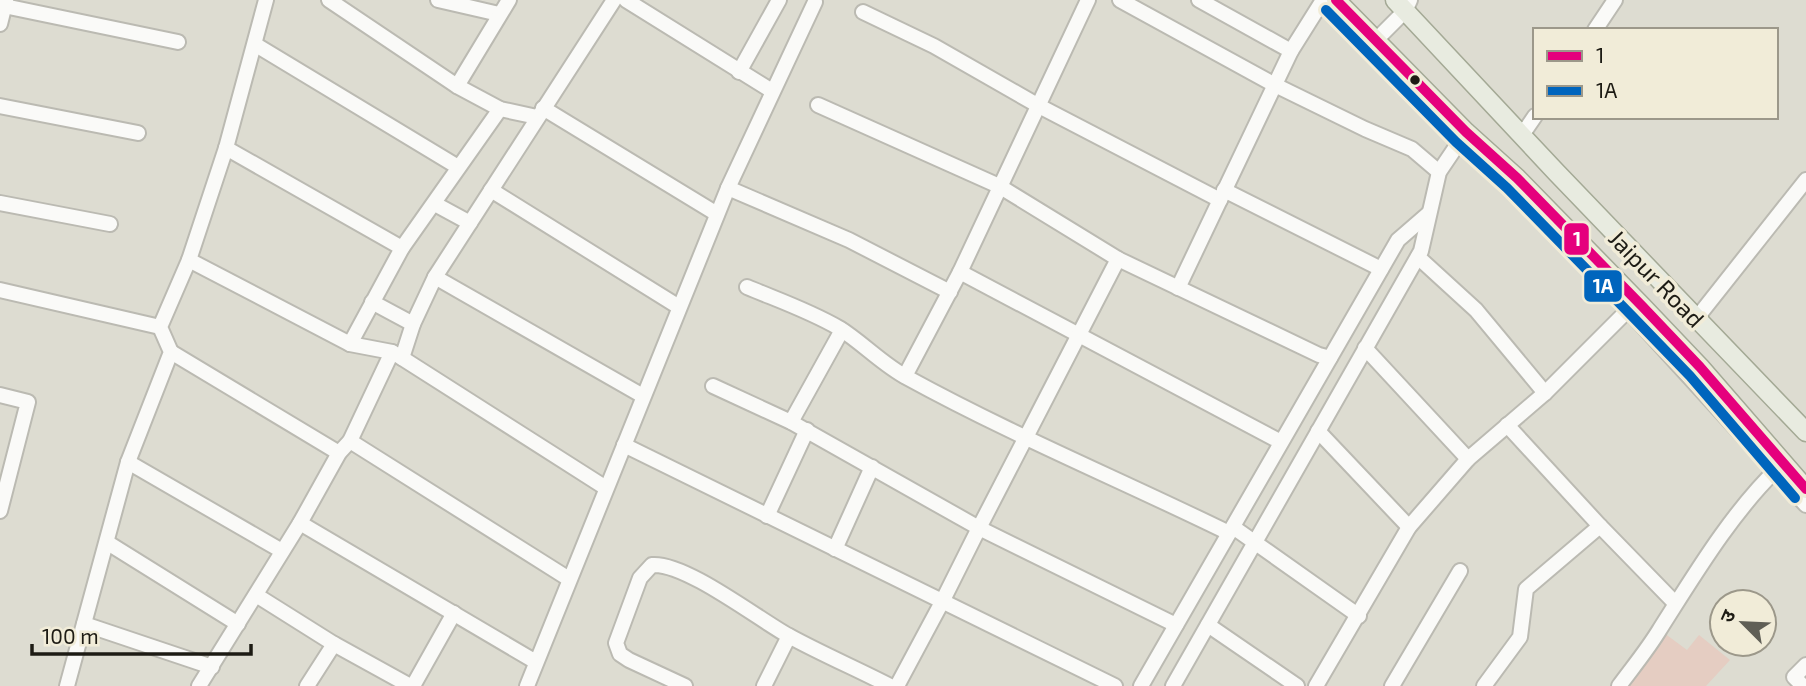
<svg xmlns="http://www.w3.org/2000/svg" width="1806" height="686" font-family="'Exo 2','Noto Sans Devanagari',sans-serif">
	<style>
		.green { fill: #e5cdc2 }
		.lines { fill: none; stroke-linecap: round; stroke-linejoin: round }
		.minor-casing { stroke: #bbbab2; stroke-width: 18 }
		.major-casing { stroke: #a4a995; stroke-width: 21 }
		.minor { stroke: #fafaf8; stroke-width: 14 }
		.major { stroke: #e8ebe0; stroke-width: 18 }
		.bus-1-casing { stroke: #f1ecd8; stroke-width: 16 }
		.bus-2-casing { stroke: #f1ecd8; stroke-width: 16 }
		.bus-1 { stroke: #e5007d; stroke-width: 10 }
		.bus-2 { stroke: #0065bd; stroke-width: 10 }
		.bus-dot { fill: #1d1b14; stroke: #f1ecd8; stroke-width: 2.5 }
		.labels { text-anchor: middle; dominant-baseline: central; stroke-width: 7; stroke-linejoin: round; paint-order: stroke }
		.street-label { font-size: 24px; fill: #1d1b14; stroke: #f1ecd8 }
		.line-badge { stroke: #f1ecd8; stroke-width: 2.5 }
		.badge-label { font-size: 19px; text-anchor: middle; font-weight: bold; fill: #fff }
	</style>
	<rect width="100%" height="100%" fill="#dddcd1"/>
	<path class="green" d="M1660,630L1687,650L1699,635L1730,660L1706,686H1622Z"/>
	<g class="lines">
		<g class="minor-casing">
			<g id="minor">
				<path d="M329,0L457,86L500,109L537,117"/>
				<path d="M438,0L499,14"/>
				<path d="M626,0L772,91"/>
				<path d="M1120,0L1275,85L1365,129L1412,149L1439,172"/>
				<path d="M1199,0L1291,51"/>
				<path d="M4,6L178,42"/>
				<path d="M863,12L934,46L1039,106L1220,200"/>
				<path d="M0,24L6,0"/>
				<path d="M1595,30L1615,0"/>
				<path d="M1375,41L1405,11L1410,0"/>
				<path d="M256,45L458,167"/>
				<path d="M739,72L779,0"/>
				<path d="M457,86L509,0"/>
				<path d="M818,105L999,186L1118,259L1319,355L1330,358"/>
				<path d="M0,106L138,133"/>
				<path d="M543,108L717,214"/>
				<path d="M1522,135L1535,116"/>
				<path d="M226,148L402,248"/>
				<path d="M1517,178L1516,192L1641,324L1806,505"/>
				<path d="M728,188L849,240L950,292"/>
				<path d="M491,190L679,307"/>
				<path d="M1224,190L1381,269"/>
				<path d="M0,203L110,224"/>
				<path d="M435,204L470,223"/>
				<path d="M1418,257L1476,310L1545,393"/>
				<path d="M189,260L350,344L392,352"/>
				<path d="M960,272L1281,442"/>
				<path d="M435,277L643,396"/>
				<path d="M747,287C778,300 810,311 839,328C863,343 883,365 908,378C1012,435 1123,481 1229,533"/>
				<path d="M1178,288L1291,51L1323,0"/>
				<path d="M0,290L160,327"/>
				<path d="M372,302L413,324"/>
				<path d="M1696,319L1806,180"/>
				<path d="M350,344L402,248L500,109"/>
				<path d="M1365,348L1468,459"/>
				<path d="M171,352L339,453"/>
				<path d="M402,358L606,488"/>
				<path d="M905,376L960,272L1088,0"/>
				<path d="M713,386L791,422L979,528L1176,625"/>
				<path d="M0,395L28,402L0,511"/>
				<path d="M791,422L842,330"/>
				<path d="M1507,425L1600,526"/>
				<path d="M1318,431L1409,527"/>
				<path d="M350,441L569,579"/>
				<path d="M624,445L1115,686"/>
				<path d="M128,462L282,551"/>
				<path d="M767,516L807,430"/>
				<path d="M300,523L536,662"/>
				<path d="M1233,527L1359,616"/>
				<path d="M108,543L238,624"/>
				<path d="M835,549L872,467"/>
				<path d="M256,595L334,644L410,686"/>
				<path d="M84,624L212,667"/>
				<path d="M1208,625L1297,686"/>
				<path d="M67,686L128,462L171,352L160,327L189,260L226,148L266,0"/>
				<path d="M199,686L300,523L339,453L350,441L392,352L402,358L413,324L435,277L614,0"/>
				<path d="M307,686L334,644"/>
				<path d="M413,686L454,613"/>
				<path d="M527,686L728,188L815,2"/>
				<path d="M685,686L629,660L620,654L616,643L640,578L652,565C685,562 758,619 789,636C822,654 857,669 890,686"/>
				<path d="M764,686L789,636"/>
				<path d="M897,686L942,602L979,528L1118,259"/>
				<path d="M1141,686L1398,240L1428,214"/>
				<path d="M1173,686L1421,251L1439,172L1466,132"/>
				<path d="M1316,686L1409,527L1468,459L1545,393L1637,301"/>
				<path d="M1392,686L1460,571"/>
				<path d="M1484,686L1520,637L1526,589L1600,526L1675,603"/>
				<path d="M1619,686C1633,667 1648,649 1660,629C1695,574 1732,512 1779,467"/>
				<path d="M1803,686L1794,677L1806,665"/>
			</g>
		</g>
		<g class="major-casing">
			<g id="major">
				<path d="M1336,0L1466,132L1517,178L1642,306L1700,367L1806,489"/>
				<path d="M1395,0L1556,172L1806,432"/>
			</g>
		</g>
		<use href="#minor" class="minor"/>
		<use href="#major" class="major"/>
		<g class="bus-1-casing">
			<path id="bus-1" d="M1336,0L1466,132L1517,178L1642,306L1700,367L1806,489"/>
		</g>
		<g class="bus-2-casing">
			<path id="bus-2" d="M1326,10L1456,142L1507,188L1632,316L1690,376L1795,498"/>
		</g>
		<use href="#bus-1" class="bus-1"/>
		<use href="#bus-2" class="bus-2"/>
	</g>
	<circle class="bus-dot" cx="1415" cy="80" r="6"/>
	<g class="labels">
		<g class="street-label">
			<text transform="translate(1657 278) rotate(46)">Jaipur Road</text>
		</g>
	</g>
	<g class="line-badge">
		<rect x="1563" y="222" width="27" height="34" rx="7" fill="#e5007d"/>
		<rect x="1583" y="269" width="40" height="34" rx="7" fill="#0065bd"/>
	</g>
	<g class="badge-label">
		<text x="1577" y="246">1</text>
		<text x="1603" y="293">1A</text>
	</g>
	<rect x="1533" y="28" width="245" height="91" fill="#f1ecd8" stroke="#9c988a" stroke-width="2"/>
	<rect x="1547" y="51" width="35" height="10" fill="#e5007d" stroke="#9c988a" stroke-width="2"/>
	<text x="1596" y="63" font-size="21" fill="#1d1b14">1</text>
	<rect x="1547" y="86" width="35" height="10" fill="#0065bd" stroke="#9c988a" stroke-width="2"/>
	<text x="1596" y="98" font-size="21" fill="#1d1b14">1A</text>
	<g transform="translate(1743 623) rotate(294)"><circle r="33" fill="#f1ecd8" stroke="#9c988a" stroke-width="2"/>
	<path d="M0-5L12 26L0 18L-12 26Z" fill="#605f56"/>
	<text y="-10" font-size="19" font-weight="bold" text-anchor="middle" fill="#1d1b14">उ</text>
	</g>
	<path d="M32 644v10h219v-10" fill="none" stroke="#1d1b14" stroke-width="3.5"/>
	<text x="42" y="644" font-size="21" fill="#1d1b14" stroke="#f1ecd8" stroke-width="5" paint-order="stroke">100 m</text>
</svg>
